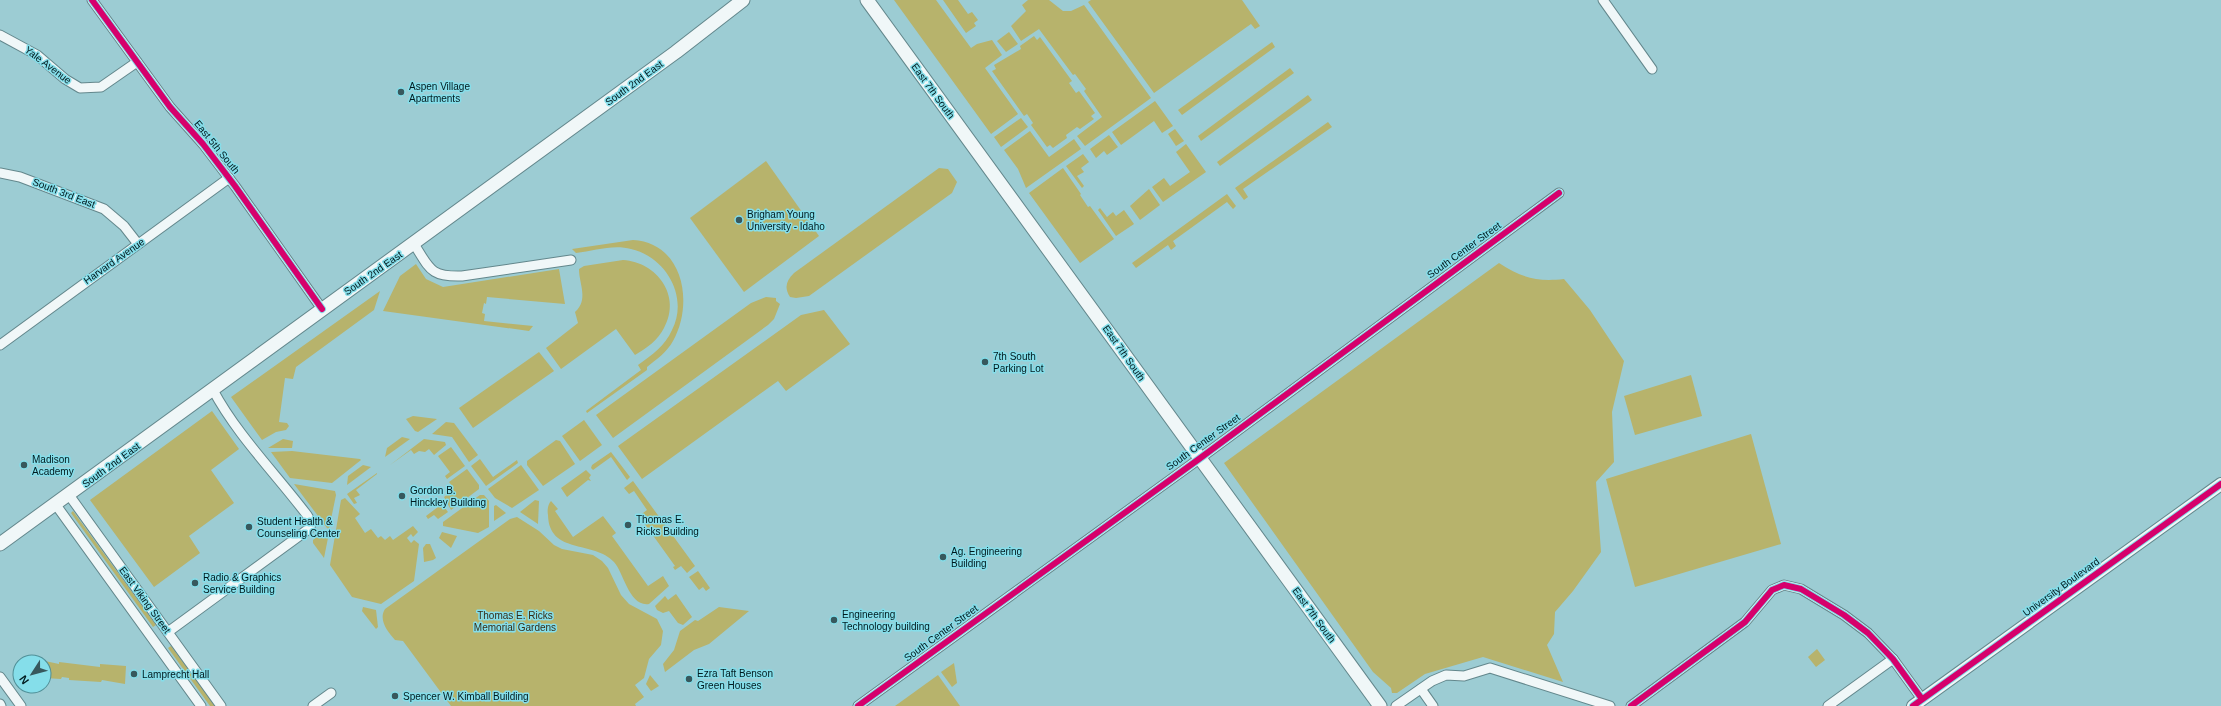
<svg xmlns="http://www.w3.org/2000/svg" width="2221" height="706" font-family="Helvetica,sans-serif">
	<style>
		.green { fill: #b7b36c }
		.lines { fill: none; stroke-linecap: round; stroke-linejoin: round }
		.minor-casing { stroke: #63878c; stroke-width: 11 }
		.tertiary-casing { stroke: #63878c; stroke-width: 14 }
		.secondary-casing { stroke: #63878c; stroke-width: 15 }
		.minor { stroke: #f0f7f8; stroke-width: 9 }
		.tertiary { stroke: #f0f7f8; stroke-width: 12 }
		.secondary { stroke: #f0f7f8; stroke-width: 13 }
		.cycleway-casing { stroke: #85deea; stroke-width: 8 }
		.cycleway { stroke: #d6006c; stroke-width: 6 }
		.poi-dot { fill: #37585d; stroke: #85deea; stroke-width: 1.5 }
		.labels { text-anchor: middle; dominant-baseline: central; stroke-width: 3; stroke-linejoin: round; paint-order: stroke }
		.street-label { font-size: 10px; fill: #001a1e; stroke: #85deea }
		.poi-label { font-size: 10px; fill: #001a1e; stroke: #85deea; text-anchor: start }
		.park-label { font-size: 10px; fill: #372d16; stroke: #85deea }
	</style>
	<rect width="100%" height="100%" fill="#9cccd3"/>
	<g class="green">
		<path d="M894,0H936L971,48L977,44L992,40L1002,55L985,68L1018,114L991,134Z"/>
		<path d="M943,0H958L968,14L972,12L978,20L974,23L976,26L966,33Z"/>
		<path d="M1028,0H1049L1063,11H1071L1084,5L1151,98L1085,146L1077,136L1102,117L1084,91L1086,89L1075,74L1073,75L1039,29L1021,41L1011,26L1026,11L1022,5Z"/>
		<path d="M1091,0H1242L1260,26L1255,29L1251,24L1154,93L1088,2Z"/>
		<path d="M1009,32L1018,44L1006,52L997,41Z"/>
		<path d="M1034,36L1037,40L1040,37L1072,81L1069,83L1076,93L1079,91L1095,113L1091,116L1094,119L1080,129L1077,127L1066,135L1067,138L1053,148L1050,145L1047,147L1031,125L1033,123L1027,114L1024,116L992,71L996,69L994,65L1021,49L1020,46Z"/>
		<path d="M1272,42L1275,47L1182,115L1178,110Z"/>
		<path d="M1290,68L1294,73L1201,141L1198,136Z"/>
		<path d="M1308,95L1312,100L1220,166L1217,162Z"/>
		<path d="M1155,101L1173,126L1162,133L1154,121L1121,145L1112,132Z"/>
		<path d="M1021,118L1028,127L1001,147L994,137Z"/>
		<path d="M1328,122L1332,127L1243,189L1248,197L1244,200L1235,188Z"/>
		<path d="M1175,129L1184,141L1176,146L1168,134Z"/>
		<path d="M1030,131L1049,157L1074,139L1081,149L1026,188L1018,169L1004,150Z"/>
		<path d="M1109,135L1118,147L1107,155L1104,151L1096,158L1090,149Z"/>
		<path d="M1186,144L1206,172L1163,202L1152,187L1164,178L1170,186L1190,172L1176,152Z"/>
		<path d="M1083,154L1089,162L1081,168L1084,172L1077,176L1084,186L1082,188L1066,166Z"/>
		<path d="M766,161L819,236L744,292L690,218Z"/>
		<path d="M939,168L948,169L957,182L952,193L809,296L796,298L790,297C784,288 786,281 794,273Z"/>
		<path d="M1063,168L1081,194L1080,195L1088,207L1090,206L1114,239L1080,263L1029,193Z"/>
		<path d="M1149,189L1160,205L1140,220L1130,206Z"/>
		<path d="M1227,194L1236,206L1233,209L1227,202L1173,241L1176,246L1171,250L1168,245L1136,268L1132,263Z"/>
		<path d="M1100,208L1107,217L1113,212L1116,216L1124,210L1134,224L1116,236L1098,210Z"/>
		<path d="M633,240C684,243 694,304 673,341C667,352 657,359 647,367V370L587,413L586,411L641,370L638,365C652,355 665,346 672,330C689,297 666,257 631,249C613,244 594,251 576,253L572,249Z"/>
		<path d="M623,260C657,262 682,296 664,328C658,340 647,348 635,355L616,329L561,369L546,348L578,323L575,312C589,300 579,284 579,269L584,266Z"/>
		<path d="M1499,263C1522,278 1537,282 1564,279L1590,310L1624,361L1612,412L1614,462L1596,482L1601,552L1573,591L1555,612L1554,634L1547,645L1563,682L1483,657L1425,674L1397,693H1392L1391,688L1373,672L1224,463Z"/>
		<path d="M416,264L426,279L443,287L559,269L565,304L487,297L486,304L484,303L482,313L485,314L484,321L533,326L529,331L383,311L400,276Z"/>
		<path d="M380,291L374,310L296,367L293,379L285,378L279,422L287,423L289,426L286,430L276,432L262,440L231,397Z"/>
		<path d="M766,297L776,298V301L780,304L774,319L768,325L613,438L596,415L751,303Z"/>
		<path d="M824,310L850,344L786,391L778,381L642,479L618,446L801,315Z"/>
		<path d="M539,352L554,371L473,428L459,408Z"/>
		<path d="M1691,375L1702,416L1635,435L1624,396Z"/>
		<path d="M212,411L239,449L211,470L234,503L189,536L200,553L154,587L90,500Z"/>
		<path d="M413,416L437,419L418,432L415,431L406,419Z"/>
		<path d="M584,420L602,445L580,461L562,436Z"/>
		<path d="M446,422L454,423L478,455L469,462L452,437L432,434Z"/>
		<path d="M1751,434L1781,544L1635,587L1606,479Z"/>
		<path d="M402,437L410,439L385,457L387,448Z"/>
		<path d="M283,439L293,441L292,448H268Z"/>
		<path d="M424,439L445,442L446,445L434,455L429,449L425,452L419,451L414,454L411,450L390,465Z"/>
		<path d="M556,440L560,441L575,464L543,486L527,465V461Z"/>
		<path d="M451,447L465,466L447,479L445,476L450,472L438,456Z"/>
		<path d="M292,451L360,459L361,460L332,483L290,478L271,452Z"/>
		<path d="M611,452L630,477L627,480L611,457L593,470L591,468L592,465Z"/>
		<path d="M480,459L493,477L517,460L518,463L486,486L471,466Z"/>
		<path d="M363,465L371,467L347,485L348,476Z"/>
		<path d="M521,465L539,490L512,508L495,498L488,489Z"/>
		<path d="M467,469L479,485V489L451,510L444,497L451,492L448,488L452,486L449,482Z"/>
		<path d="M586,470L591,475L589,478L591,481L588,480L567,497L561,488Z"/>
		<path d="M377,473V474L356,490L360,495L354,498L357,503L354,504L347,494Z"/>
		<path d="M633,481L695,566L687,573L681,566L675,570L673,567L675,566L639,516L647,510L634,491L629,494L624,488Z"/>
		<path d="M294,484L335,491L336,495L329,529L327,528Z"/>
		<path d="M480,495H484L489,501V527L478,533L443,526V522Z"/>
		<path d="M345,498L360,514L355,518L365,533L371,529L378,538L381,536L385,540L390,536L393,540L413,526L418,532L413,537L411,534L407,538L411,543L414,540L419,544L414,581L381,604L352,597L330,565L341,500Z"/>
		<path d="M535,500L539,501L538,524L520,512Z"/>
		<path d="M551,501L558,509L555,511L573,537L603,516L616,533L612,536L648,586L663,576L669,586L649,604C629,607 624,573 614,562C594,540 549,555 548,515C547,510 548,504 551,501Z"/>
		<path d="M442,504L448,512L438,519L434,515L428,519L426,516Z"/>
		<path d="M496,505L506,513L494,521V506Z"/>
		<path d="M73,511L156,625L153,627L71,513Z"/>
		<path d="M517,517L539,531L554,545L562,549L593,555L602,561L608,568L621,595L629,604L657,619L663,631L661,645L649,659L644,678L635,685L644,697L635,704L636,706H451L403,641L395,640C388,632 378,620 385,609L510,519Z"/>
		<path d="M442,532L457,536L451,548L439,538Z"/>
		<path d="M322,533L328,538L324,558L313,543V540Z"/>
		<path d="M426,544H430L436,558L433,560L424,562L423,548Z"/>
		<path d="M698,571L710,588L706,591L703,587L699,590L689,577Z"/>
		<path d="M676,594L692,617L683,625L678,623L669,611L663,613L657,610L655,606L665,596L668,600Z"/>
		<path d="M363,607L376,610L378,627L376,629L362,611Z"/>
		<path d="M719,607L749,611L709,644L694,650L665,672L663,664L674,650L680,631L695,620L698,621Z"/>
		<path d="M171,646L215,706H210L168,648Z"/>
		<path d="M1817,649L1825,660L1816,667L1808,657Z"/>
		<path d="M45,661L59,664V662L100,667V664L126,666L125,684L102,680L101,682L69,680V678L62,677L61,679L45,678Z"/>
		<path d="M954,663L957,683L952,687L941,672Z"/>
		<path d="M650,675L659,686L651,691L646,684Z"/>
		<path d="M938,675L960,706H895Z"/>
	</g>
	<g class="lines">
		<g class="minor-casing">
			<g id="minor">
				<path d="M92,0L170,107L203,144L235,186L322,309"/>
				<path d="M1603,0L1652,69"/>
				<path d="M0,35L37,55L65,79L80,88L101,87L137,62"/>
				<path d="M0,173L20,177L104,209L124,226L138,244"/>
				<path d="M414,244C430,269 430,277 462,276L571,260"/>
				<path d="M0,345L229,178"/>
				<path d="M69,495L221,706"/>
				<path d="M56,505L201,706"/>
				<path d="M168,632L310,528L311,522L307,515C276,474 237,435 213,390"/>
				<path d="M0,677L21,706"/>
				<path d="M1421,689L1433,706"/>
				<path d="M0,704L1,706"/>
				<path d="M313,706L331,693"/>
				<path d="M858,706L1199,459L1559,193"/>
				<path d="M1396,706L1432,681L1446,675L1464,676L1490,668L1610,706"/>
				<path d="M1631,706L1745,622L1772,590L1784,585L1801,589L1844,615L1868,633L1893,659L1922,699"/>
				<path d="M1828,706L1893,659"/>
			</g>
		</g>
		<g class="tertiary-casing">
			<path id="tertiary" d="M1913,706L2221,484"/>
		</g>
		<g class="secondary-casing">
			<g id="secondary">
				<path d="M867,0L1380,706"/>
				<path d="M0,544L676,52L743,0"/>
			</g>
		</g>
		<use href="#minor" class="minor"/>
		<use href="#tertiary" class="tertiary"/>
		<use href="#secondary" class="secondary"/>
		<g class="cycleway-casing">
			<g id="cycleway">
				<path d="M92,0L170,107L203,144L235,186L322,309"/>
				<path d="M858,706L1199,459L1559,193"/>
				<path d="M1631,706L1745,622L1772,590L1784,585L1801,589L1844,615L1868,633L1893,659L1922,699"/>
				<path d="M1913,706L2221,484"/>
			</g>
		</g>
		<use href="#cycleway" class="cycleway"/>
	</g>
	<g class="poi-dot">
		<circle cx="401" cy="92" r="4"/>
		<circle cx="739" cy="220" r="4"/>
		<circle cx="985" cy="362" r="4"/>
		<circle cx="24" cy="465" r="4"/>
		<circle cx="402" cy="496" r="4"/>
		<circle cx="628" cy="525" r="4"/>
		<circle cx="249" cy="527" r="4"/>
		<circle cx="943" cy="557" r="4"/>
		<circle cx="195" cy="583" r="4"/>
		<circle cx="834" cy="620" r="4"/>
		<circle cx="134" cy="674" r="4"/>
		<circle cx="689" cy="679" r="4"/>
		<circle cx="395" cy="696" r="4"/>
	</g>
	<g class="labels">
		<g class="street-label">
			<text transform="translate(48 65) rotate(37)">Yale Avenue</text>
			<text transform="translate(634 83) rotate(-36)">South 2nd East</text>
			<text transform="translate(933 91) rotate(54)">East 7th South</text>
			<text transform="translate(217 147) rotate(51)">East 5th South</text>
			<text transform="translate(64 193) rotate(21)">South 3rd East</text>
			<text transform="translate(1464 250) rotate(-36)">South Center Street</text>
			<text transform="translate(114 261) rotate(-35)">Harvard Avenue</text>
			<text transform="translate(373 273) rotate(-35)">South 2nd East</text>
			<text transform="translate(1124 353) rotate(55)">East 7th South</text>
			<text transform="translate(1203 442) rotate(-36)">South Center Street</text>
			<text transform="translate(111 465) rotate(-36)">South 2nd East</text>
			<text transform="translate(2061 587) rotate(-36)">University Boulevard</text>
			<text transform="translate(145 600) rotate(54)">East Viking Street</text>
			<text transform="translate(1314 615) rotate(54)">East 7th South</text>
			<text transform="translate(941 633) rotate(-36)">South Center Street</text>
		</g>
		<g class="poi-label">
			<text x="409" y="86">Aspen Village<tspan x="409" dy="12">Apartments</tspan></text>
			<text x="747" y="214">Brigham Young<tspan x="747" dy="12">University - Idaho</tspan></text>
			<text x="993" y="356">7th South<tspan x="993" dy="12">Parking Lot</tspan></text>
			<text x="32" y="459">Madison<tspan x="32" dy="12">Academy</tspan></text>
			<text x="410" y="490">Gordon B.<tspan x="410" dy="12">Hinckley Building</tspan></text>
			<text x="636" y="519">Thomas E.<tspan x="636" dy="12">Ricks Building</tspan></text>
			<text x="257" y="521">Student Health &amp;<tspan x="257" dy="12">Counseling Center</tspan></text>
			<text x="951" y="551">Ag. Engineering<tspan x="951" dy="12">Building</tspan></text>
			<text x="203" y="577">Radio &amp; Graphics<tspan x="203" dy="12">Service Building</tspan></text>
			<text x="842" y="614">Engineering<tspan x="842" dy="12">Technology building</tspan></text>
			<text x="697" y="673">Ezra Taft Benson<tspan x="697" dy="12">Green Houses</tspan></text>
			<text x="142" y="674">Lamprecht Hall</text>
			<text x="403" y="696">Spencer W. Kimball Building</text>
		</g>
		<g class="park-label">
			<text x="515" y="615">Thomas E. Ricks<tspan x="515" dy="12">Memorial Gardens</tspan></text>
		</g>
	</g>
	<g transform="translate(32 674) rotate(234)"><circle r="19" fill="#85deea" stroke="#509098"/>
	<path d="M0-3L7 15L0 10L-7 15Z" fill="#37585d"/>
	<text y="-6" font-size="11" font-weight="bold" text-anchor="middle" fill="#001a1e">N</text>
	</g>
</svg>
